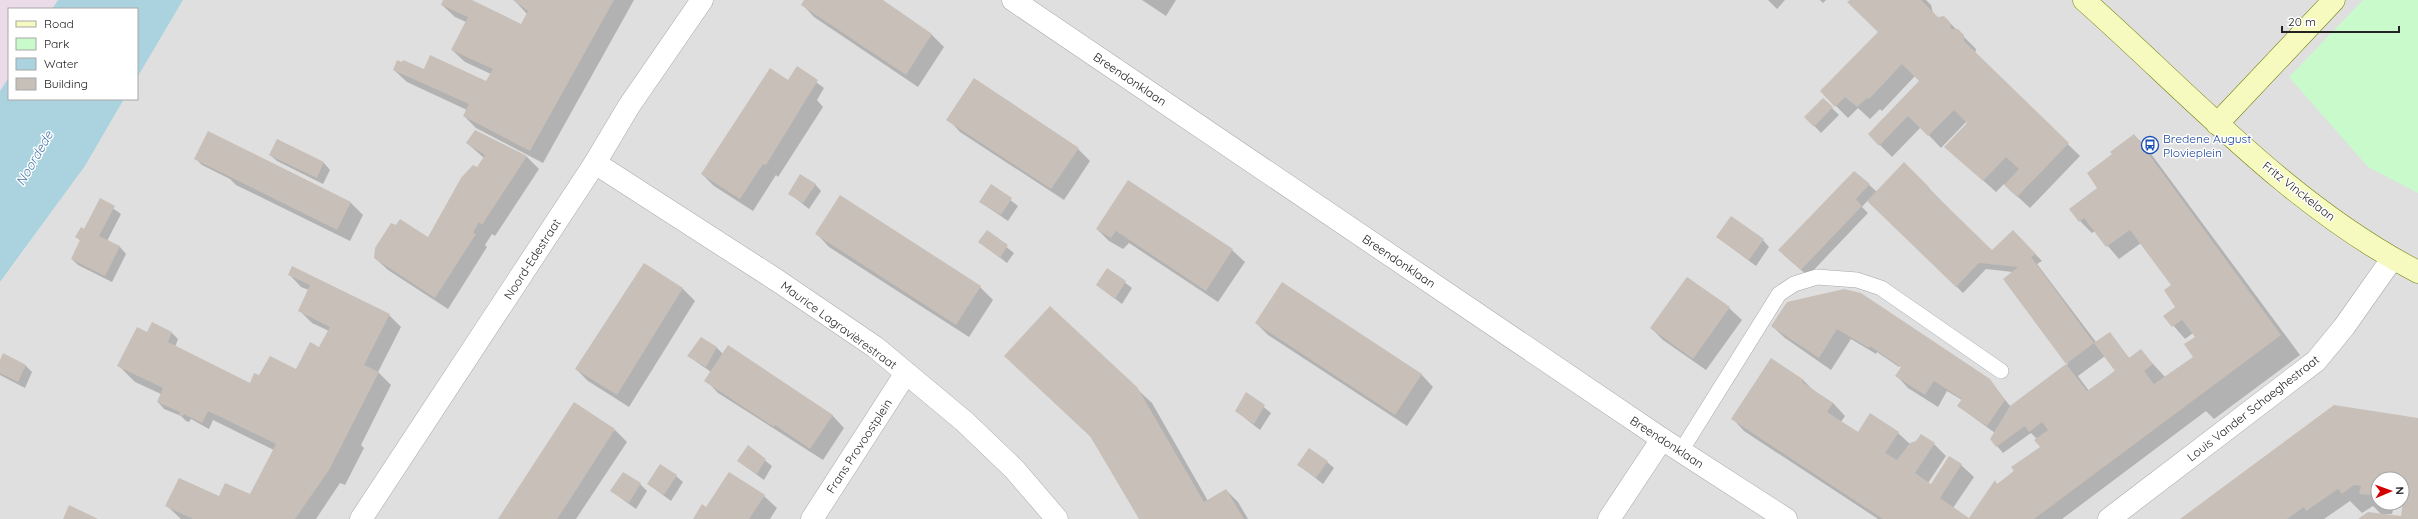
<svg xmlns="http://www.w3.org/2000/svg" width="2418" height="519" font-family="Quicksand,sans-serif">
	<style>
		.residential { fill: #e0dfdf; fill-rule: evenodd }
		.industrial { fill: #ebdbe8 }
		.park { fill: #c8facc }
		.water { fill: #aad3df }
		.shadow { fill: #0003; fill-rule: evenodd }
		.building { fill: #c7bfb8 }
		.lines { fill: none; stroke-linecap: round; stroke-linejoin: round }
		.lane-casing { stroke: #a9a9a9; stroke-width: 16 }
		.street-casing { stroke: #a9a9a9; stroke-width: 23 }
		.secondary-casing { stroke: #707d05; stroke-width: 23 }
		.lane { stroke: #fff; stroke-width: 15 }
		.street { stroke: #fff; stroke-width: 22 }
		.secondary { stroke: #f7fabf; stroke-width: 22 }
		.labels { text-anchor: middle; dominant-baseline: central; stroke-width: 3; stroke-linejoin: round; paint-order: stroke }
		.street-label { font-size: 12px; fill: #222; stroke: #fff }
		.transit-label { font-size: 12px; fill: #164399; stroke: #fff; text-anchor: start }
		.water-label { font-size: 13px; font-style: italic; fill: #4a7aab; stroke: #fff }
	</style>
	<rect width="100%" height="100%" fill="#f2efe9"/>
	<path class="residential" d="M183,0H2418V519H0V282L85,166L124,99H137V78ZM2378,479H2402V503H2378Z"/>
	<path class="industrial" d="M0,0H58L52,9H9V77L0,91Z"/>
	<path class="park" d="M2363,0H2418V193L2368,167L2289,77Z"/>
	<g class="water">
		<path d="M58,0H183L137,78V9H52Z"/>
		<path d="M9,77V99H124L85,166L0,282V91Z"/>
	</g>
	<g class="shadow">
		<path d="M445,0H470L522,25L527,14L514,0H634L543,163L476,128L464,116L467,110L407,82L394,70L424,71L487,82L491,74L465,62L452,50L466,22L455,17L442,5Z"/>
		<path d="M805,0H879L932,35L944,47L918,87L814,17L802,4Z"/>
		<path d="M1142,0H1176L1166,16Z"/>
		<path d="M1768,0H1785L1777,9Z"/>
		<path d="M1820,0H1826L1823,3Z"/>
		<path d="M1851,0H1926L1931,5L1933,13L1938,18L1944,17L1976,49L1975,54L2080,156L2030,208L2004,184L1996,192L1946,147L1968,123L1966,122L1941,148L1921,127L1892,157L1869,134L1920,81L1915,76L1882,111L1880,109L1870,119L1858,108L1848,118L1821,91L1879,32Z"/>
		<path d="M797,68L824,88L817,100L823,107L778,177L776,175L753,211L714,186L702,174L789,81Z"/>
		<path d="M1823,99L1839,115L1821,133L1806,117Z"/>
		<path d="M948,119L1078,149L1090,161L1064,200L960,132Z"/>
		<path d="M208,132L351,203L363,215L350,241L236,185L230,179L202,165L196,159Z"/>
		<path d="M475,132L527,157L539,169L495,236L492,234L485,245L487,247L448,309L388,270L375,258L429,238L484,158L467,143Z"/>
		<path d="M2134,135L2146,147L2300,355L2214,419L2206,411L2062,519H1970L1998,485L2041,447L2037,439L2031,433L2003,453L1991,439L1995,433L1958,406L1962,400L1947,391L1938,407L1908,388L1896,375L1989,380L2011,407L2068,364L2004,279L2013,272L1986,269L1963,293L1868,200L1862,207L1868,213L1808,276L1785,256L1855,172L1877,192L1904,163L1992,252L2013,231L2042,261L2037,264L2096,342L2109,333L2130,359L2141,351L2166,378L2195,357L2197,337L2193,333L2185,339L2165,316L2177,307L2173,285L2141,243L2119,259L2095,231L2092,233L2080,221L2099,188L2114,155ZM2105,356L2116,370L2089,391L2078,376Z"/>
		<path d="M277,140L324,163L330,170L323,184L277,161L270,155Z"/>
		<path d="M1128,182L1232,250L1245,262L1218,302L1129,243L1123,249L1109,241L1097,229Z"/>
		<path d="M815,184L821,191L809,209L789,193Z"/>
		<path d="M991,185L1018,206L1008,221L980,202Z"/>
		<path d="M840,197L980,287L993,300L969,337L829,247L817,234Z"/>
		<path d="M101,200L121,214L107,241L120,247L126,254L112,282L78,265L72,259L81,241L76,237L84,230Z"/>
		<path d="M987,232L1014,253L1007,263L980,242Z"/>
		<path d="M1717,237L1763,240L1769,247L1756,266Z"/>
		<path d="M644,264L683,289L695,301L629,407L588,381L576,369Z"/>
		<path d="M1107,269L1132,288L1122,304L1097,285Z"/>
		<path d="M289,274L389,315L401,327L378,372L391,385L361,445L364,448L345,485L340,483L316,519H181L166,505L220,497L250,496L274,450L213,420L209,429L191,419L189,422L186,421L181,416L164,409L158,402L161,394L135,382L119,366L147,333L152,324L172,333L178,339L175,347L254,386L260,376L297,371L320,349L329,331L312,323L300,311L309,290L301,287Z"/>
		<path d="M1687,278L1729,308L1742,320L1706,370L1663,340L1651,328Z"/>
		<path d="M1788,303L1921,335L1899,367L1877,352L1876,354L1851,339L1831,370L1785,338L1772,326Z"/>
		<path d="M1256,323L1421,374L1433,387L1407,426L1268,335Z"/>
		<path d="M716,347L723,354L832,415L844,428L823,460L718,393L706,380L711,372L688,356Z"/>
		<path d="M1005,356L1136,388L1152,403L1208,501L1226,490L1238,502L1248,519H1140L1092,438Z"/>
		<path d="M1771,360L1804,381L1815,392L1833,403L1845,416L1841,422L1858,434L1898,433L1910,444H1934L1946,456L1928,483L1931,485L1950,457L1961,465L1974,477L1953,508L1969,519H1878L1744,431L1732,418Z"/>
		<path d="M0,363L25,365L32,372L25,388L0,375Z"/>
		<path d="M1246,393L1271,413L1260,430L1236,411Z"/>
		<path d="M2418,418V519H2359L2382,515L2373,506L2362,513L2350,501L2324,519H2182ZM2378,479H2402V503H2378ZM2394,506L2404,507L2402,518L2385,515V514H2392Z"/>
		<path d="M615,430L627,442L576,519H499Z"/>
		<path d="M748,447L772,466L764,480L738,461Z"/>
		<path d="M1327,462L1334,468L1323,484L1299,465Z"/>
		<path d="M729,473L764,496L777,508L770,519H694L706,509Z"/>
		<path d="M676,476L683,482L671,501L648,484Z"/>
		<path d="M640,484L647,491L636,509L611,491Z"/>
	</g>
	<g class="building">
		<path d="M443,0H472L521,24L528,11L513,0H614L530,151L463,116L469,104L393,70L397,60L402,62L403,60L424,69L430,55L486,81L493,69L451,50L468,17L441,5Z"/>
		<path d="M804,0H883L932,34L906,75L801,5Z"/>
		<path d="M1850,0H1921L1938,17L1944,16L1950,22L1951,29H1958L1964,35V41L2069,143L2017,197L2004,185L2019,169L2006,157L1983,181L1944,147L1967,123L1954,110L1928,136L1908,116L1879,146L1868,134L1919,81L1902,64L1869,99L1867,98L1857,107L1845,97L1835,107L1820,91L1878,32L1847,2Z"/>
		<path d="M797,66L818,80L766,165L763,164L740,199L701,174L770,68L788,80Z"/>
		<path d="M974,78L1079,148L1051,189L946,120Z"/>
		<path d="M1823,98L1833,107L1814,127L1804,117Z"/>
		<path d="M475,130L527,156L482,225L479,222L473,233L476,234L435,298L374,258L375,248L391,223L396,225L400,219L428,237L461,178L473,165L477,167L485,155L466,143Z"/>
		<path d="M208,131L351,202L337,230L194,159Z"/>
		<path d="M2134,134L2281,335L2034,519H1883L1731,419L1771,358L1804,380L1802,382L1833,403L1827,412L1858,432L1870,413L1899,432L1885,453L1897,460L1910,443L1916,441L1921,434L1935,443L1915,473L1931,484L1949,456L1962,464L1940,498L1969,518L1995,480L1997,484L2014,471L2011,467L2040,447L2034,440L2048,430L2042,422L2029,432L2025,426L1996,447L1990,439L2010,406L2066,364L2003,279L2018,267L1979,263L1956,287L1867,201L1904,162L1929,187L1928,188L1992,250L2013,230L2036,254L2031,257L2094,343L2066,364L2087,391L2115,371L2094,343L2110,332L2129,358L2141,349L2153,364L2144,371L2154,384L2193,357L2184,344L2195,337L2182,320L2172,327L2163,316L2175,307L2164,290L2171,285L2130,230L2106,247L2084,218L2079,222L2069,209L2097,188L2087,173L2112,154L2110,152Z"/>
		<path d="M277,139L324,162L317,178L269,155Z"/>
		<path d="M1854,171L1870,184L1856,199L1862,206L1801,270L1778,250Z"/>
		<path d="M800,174L816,184L803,203L788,194Z"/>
		<path d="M1128,180L1233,249L1206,291L1116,231L1111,238L1096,229Z"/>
		<path d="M991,184L1012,198L1001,215L979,202Z"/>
		<path d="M840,195L981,286L956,325L815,234Z"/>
		<path d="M100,198L115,206L99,236L120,246L105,276L71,259L80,240L75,237L81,227L84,229Z"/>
		<path d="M1731,216L1764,239L1749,260L1716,237Z"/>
		<path d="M987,230L1008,245L1000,258L978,242Z"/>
		<path d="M644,263L683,288L617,395L575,369Z"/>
		<path d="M292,266L390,314L364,365L379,372L329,470L295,519H193L165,506L179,478L219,496L225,483L250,494L276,444L208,411L202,423L184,414L183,416L179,415L180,412L157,402L163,388L117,366L137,327L147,332L152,322L172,332L168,342L250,383L254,373L259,375L270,356L296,369L310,342L319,347L330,327L298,311L310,285L288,275Z"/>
		<path d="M1107,268L1126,281L1115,299L1096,285Z"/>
		<path d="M1687,277L1730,307L1693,359L1650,328Z"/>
		<path d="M1282,282L1422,374L1395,415L1255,323Z"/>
		<path d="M1844,289L1861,293L1990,379L2005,400L1987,426L1957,406L1962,399L1934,381L1925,395L1895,376L1901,367L1870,346L1869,348L1837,329L1819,358L1771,326L1787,302Z"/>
		<path d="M1050,306L1137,387L1204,502L1226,489L1244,519H1139L1090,436L1004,356Z"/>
		<path d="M701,337L717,347L706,367L687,356Z"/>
		<path d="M728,345L833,415L810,449L775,425L774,427L704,381Z"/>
		<path d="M3,353L26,365L18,382L0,373V360Z"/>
		<path d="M1246,392L1265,405L1254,424L1235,411Z"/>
		<path d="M574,402L615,429L571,498L557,519H498Z"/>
		<path d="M2334,405L2418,418V519H2358L2368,512L2401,516L2405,491L2402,490V479H2378V488L2374,487L2372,495L2359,494L2361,486L2354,485L2342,494L2338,489L2306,511L2304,507L2287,519H2180Z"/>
		<path d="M748,445L766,459L757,474L737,461Z"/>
		<path d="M1309,448L1328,461L1316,478L1297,465Z"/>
		<path d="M660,464L677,475L664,495L647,484Z"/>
		<path d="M623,472L641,483L629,503L610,491Z"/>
		<path d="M729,472L765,495L749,519H693L702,504L706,507Z"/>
		<path d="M69,505L98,519H63Z"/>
	</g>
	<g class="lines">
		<g class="lane-casing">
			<path id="lane" d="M1681,451L1779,294L1794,284L1817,277L1857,280L1881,288L2001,371"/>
		</g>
		<g class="street-casing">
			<g id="street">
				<path d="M1013,0L1662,439L1786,519"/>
				<path d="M595,163L778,281L875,347L965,422L1014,469L1057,519"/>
				<path d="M361,519L595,163L629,106L702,0"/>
				<path d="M812,519L906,373"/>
				<path d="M1609,519L1662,439"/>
				<path d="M2109,519L2316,361L2344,327L2392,259"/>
			</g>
		</g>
		<g class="secondary-casing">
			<g id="secondary">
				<path d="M2084,0C2191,95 2289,205 2418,272"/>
				<path d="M2217,124L2334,0"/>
			</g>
		</g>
		<use href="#lane" class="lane"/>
		<use href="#street" class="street"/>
		<use href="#secondary" class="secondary"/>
	</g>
	<defs>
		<g id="bus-ring" transform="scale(0.9)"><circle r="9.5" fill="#fff" stroke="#1a4fb4" stroke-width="1.5"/><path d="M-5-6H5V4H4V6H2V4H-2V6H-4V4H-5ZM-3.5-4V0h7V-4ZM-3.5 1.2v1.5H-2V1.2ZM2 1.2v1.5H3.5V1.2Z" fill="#1a4fb4"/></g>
	</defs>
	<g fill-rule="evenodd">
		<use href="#bus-ring" x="2150" y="145"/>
	</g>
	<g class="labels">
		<g class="street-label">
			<text transform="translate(1130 79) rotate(34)">Breendonklaan</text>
			<text transform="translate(2299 191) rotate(38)">Fritz Vinckelaan</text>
			<text transform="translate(532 259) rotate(-57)">Noord-Edestraat</text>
			<text transform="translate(1399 261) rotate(34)">Breendonklaan</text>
			<text transform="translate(839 325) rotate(36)">Maurice Lagravièrestraat</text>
			<text transform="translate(2253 408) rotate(-38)">Louis Vander Schaeghestraat</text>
			<text transform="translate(1667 442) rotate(33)">Breendonklaan</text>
			<text transform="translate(859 446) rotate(-57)">Frans Provoostplein</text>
		</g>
		<g class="transit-label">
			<text x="2163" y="138">Bredene August<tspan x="2163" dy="14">Plovieplein</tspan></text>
		</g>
		<g class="water-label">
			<text transform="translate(34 158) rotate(-60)">Noordede</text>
		</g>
	</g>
	<rect x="8" y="8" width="130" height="92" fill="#ffffff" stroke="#a7a7a7"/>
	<rect x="16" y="21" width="20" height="6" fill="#f7fabf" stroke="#a7a7a7"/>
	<text x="44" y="28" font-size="12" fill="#222222">Road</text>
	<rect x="16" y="38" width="20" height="12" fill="#c8facc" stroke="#a7a7a7"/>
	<text x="44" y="48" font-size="12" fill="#222222">Park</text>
	<rect x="16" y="58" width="20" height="12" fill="#aad3df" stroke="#a7a7a7"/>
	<text x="44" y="68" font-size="12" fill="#222222">Water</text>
	<rect x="16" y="78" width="20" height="12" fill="#c7bfb8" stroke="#a7a7a7"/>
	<text x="44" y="88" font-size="12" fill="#222222">Building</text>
	<g transform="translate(2390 491) rotate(88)"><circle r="19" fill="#ffffff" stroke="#a7a7a7"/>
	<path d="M0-3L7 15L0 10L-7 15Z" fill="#d40000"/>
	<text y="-6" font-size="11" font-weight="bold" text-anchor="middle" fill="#222222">N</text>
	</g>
	<path d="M2282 26v6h117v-6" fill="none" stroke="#222222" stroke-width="2"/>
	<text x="2288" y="26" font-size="12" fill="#222222" stroke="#ffffff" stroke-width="3" paint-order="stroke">20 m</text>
</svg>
